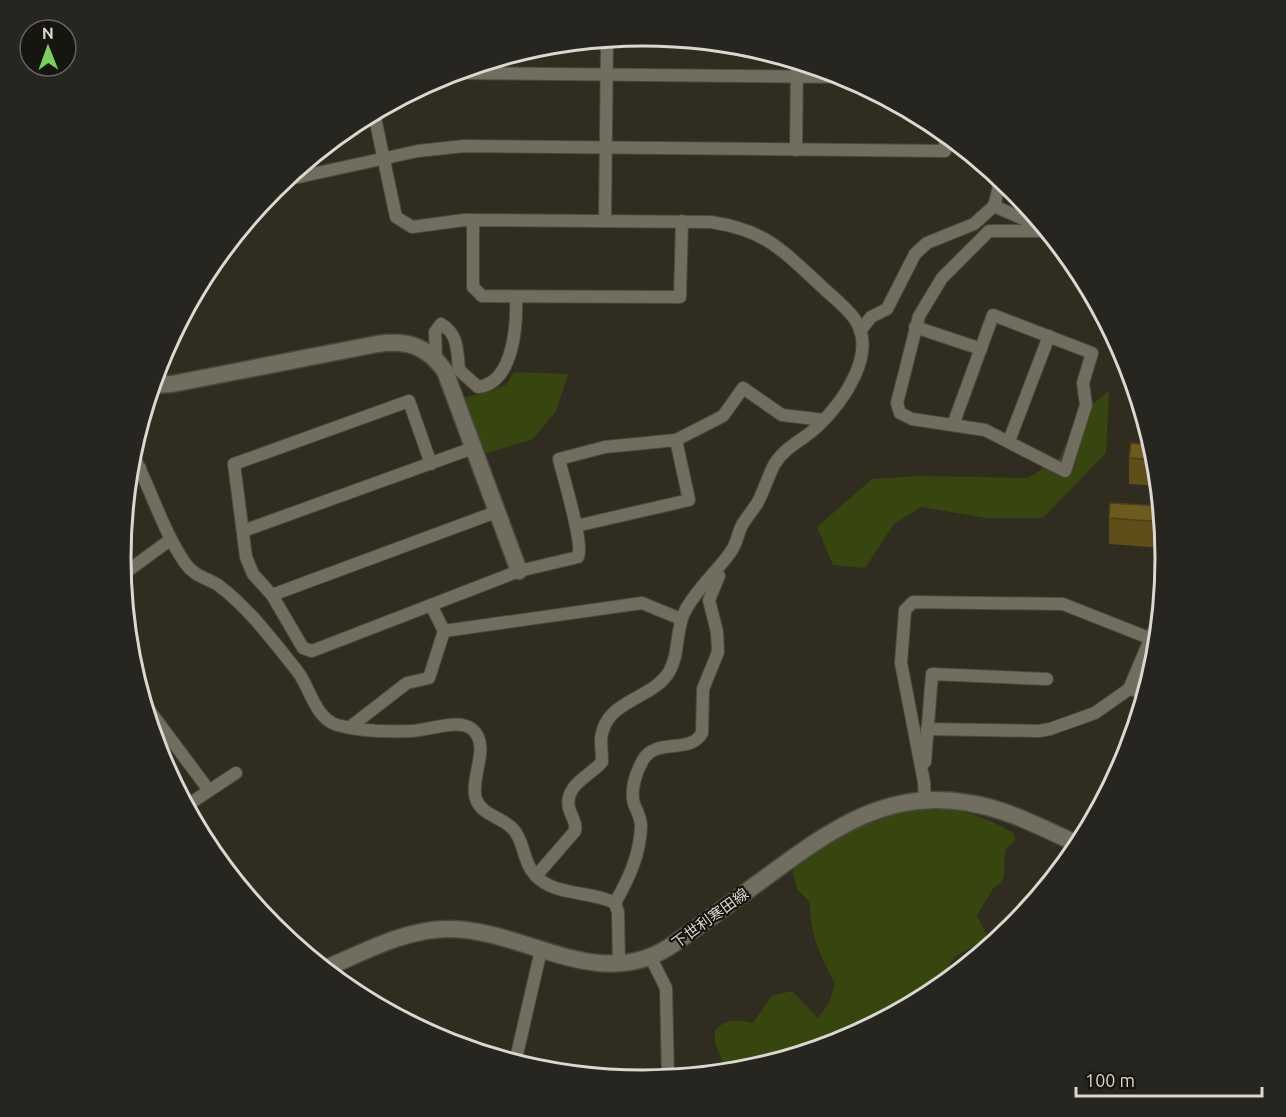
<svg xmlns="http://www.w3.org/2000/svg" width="1286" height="1117" font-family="Ubuntu,'Noto Sans JP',sans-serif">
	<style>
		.green { fill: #37460e }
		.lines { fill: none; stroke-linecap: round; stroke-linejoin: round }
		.street-casing { stroke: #4b483d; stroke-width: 14 }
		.secondary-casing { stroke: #4b483d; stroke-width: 19 }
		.street { stroke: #716d5f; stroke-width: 12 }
		.secondary { stroke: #716d5f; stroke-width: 16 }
		.wall { fill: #5d4e1a }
		.building { fill: #6c5b1e; stroke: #4c4015; stroke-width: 1.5 }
		.labels { text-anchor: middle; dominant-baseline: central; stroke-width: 4.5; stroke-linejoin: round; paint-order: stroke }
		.street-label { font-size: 15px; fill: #dbd8d1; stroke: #17150f }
		.rim { fill: none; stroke: #dbd8d1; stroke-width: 3 }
	</style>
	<rect width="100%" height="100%" fill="#302c20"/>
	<g class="green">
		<path d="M514,372L568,374L556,411L533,439L471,458L452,402L506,385Z"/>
		<path d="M1109,391L1106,453L1043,518H986L921,507L894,524L865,568L833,565L817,527L872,479L918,476L1028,478L1059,458L1080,414Z"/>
		<path d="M920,805C957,810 982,813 1014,834L1015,841L1005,850L1004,877L1000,884L993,888L977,916L986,934V941C960,956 950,950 944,984L933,993L843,1041L745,1071L720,1073L723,1062L715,1044V1030C727,1018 737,1020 753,1023L772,996L792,991L818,1018L829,1003L835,984C821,957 809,933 810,902L797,889L792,868L818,840L877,814Z"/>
	</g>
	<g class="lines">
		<g class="street-casing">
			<g id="street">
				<path d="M453,73L844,77"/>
				<path d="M374,113L396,217L412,227L464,220L711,222C764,230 780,248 818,283C830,295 844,305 854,318C879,352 843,402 818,426C804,440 785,446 774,465C768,477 764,490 758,502C753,510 747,517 742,525C738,533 737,542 732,550C718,571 697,588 685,611C675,630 680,654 669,672C651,701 605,699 601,739C601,746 602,754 602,762C590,776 564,785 569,808C571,816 577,823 575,831L536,876"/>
				<path d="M796,150L797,62"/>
				<path d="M1001,179L994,206L1044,228"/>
				<path d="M285,180L418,151L464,146L945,151V134"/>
				<path d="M473,220V287L482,296L680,297L682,221"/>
				<path d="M605,221L607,40"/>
				<path d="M915,327L981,349"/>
				<path d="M860,331L871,317L887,309L915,254L927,243L974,224L994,206"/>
				<path d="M436,358L435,332L441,324C459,334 457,352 459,370L478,387C514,383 517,324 516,297"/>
				<path d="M953,425L993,315L1092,353L1083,383L1086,405L1065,471L985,430L912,419L900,413L897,403L919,316L942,278L989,231H1047"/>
				<path d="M1009,441L1049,336"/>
				<path d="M132,453C151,489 162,529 185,563C194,576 205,577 218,585C249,608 274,642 298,672C310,688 315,718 337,725C359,731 387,732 410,731C427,731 457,718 472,729C492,746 469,778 476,799C481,814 500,817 511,827C525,840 522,861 535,875C555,897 590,890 615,903L618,912L619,964"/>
				<path d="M431,464L409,401L234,464L246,557L253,574L272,595L303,648L312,651L519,571L578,557C584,543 563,477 559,459L605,447L676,440L723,416L743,388L782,415L824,420"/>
				<path d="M129,477L140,468"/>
				<path d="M576,526L689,500L676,440"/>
				<path d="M243,531L473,448"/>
				<path d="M122,575L170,540"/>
				<path d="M272,595L496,512"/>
				<path d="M431,605L444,631L642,603L681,619"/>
				<path d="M1129,689L1160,616"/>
				<path d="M143,702L208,789"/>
				<path d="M350,727L407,683L429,678L444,631"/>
				<path d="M927,729L1039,731L1050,729L1095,713L1129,689L1146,692"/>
				<path d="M925,762L932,674L1047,679"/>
				<path d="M925,801L924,782L901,663L905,610L913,602L1063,604L1149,638"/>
				<path d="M186,806L236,773"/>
				<path d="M615,903C629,878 640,855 641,826C641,818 637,811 634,804C630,790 636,772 643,760C656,737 690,755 702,733L703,689L718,652L717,632L709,600L719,576"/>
				<path d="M651,958L666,988L668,1078"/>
				<path d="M515,1063L541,950"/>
			</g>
		</g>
		<g class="secondary-casing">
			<g id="secondary">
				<path d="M152,385L172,384L377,344C407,340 426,345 445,371L519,571"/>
				<path d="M324,969C364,952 405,929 449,929C524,929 597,993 669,947C703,924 736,899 769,875C831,830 887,788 969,803C1008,809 1044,829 1080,845"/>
			</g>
		</g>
		<use href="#street" class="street"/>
		<use href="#secondary" class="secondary"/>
	</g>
	<g class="wall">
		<path d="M1156,457L1158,486L1129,484V458Z"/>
		<path d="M1160,506L1164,548L1109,544V518Z"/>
	</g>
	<g class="building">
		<path d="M1131,443L1152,445L1156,460L1129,458Z"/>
		<path d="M1110,503L1160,506L1162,522L1109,518Z"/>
	</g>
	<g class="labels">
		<g class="street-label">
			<text transform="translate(710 918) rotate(-36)">下世利寒田線</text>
		</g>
	</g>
	<path d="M0 0H1286V1117H0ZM131 558a512 512 0 1 1 1024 0a512 512 0 1 1-1024 0Z" fill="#27251f" fill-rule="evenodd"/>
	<path class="rim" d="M131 558a512 512 0 1 1 1024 0a512 512 0 1 1-1024 0Z"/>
	<g transform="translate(48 48) rotate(359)"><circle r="28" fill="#17150f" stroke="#65635d" stroke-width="1.5"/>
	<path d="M0-4.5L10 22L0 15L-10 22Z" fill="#78d158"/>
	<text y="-9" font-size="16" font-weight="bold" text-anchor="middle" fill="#dbd8d1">N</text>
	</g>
	<path d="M1076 1087v9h186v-9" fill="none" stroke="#dbd8d1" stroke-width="3"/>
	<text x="1085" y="1087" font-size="18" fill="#dbd8d1" stroke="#17150f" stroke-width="4.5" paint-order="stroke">100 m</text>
</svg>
